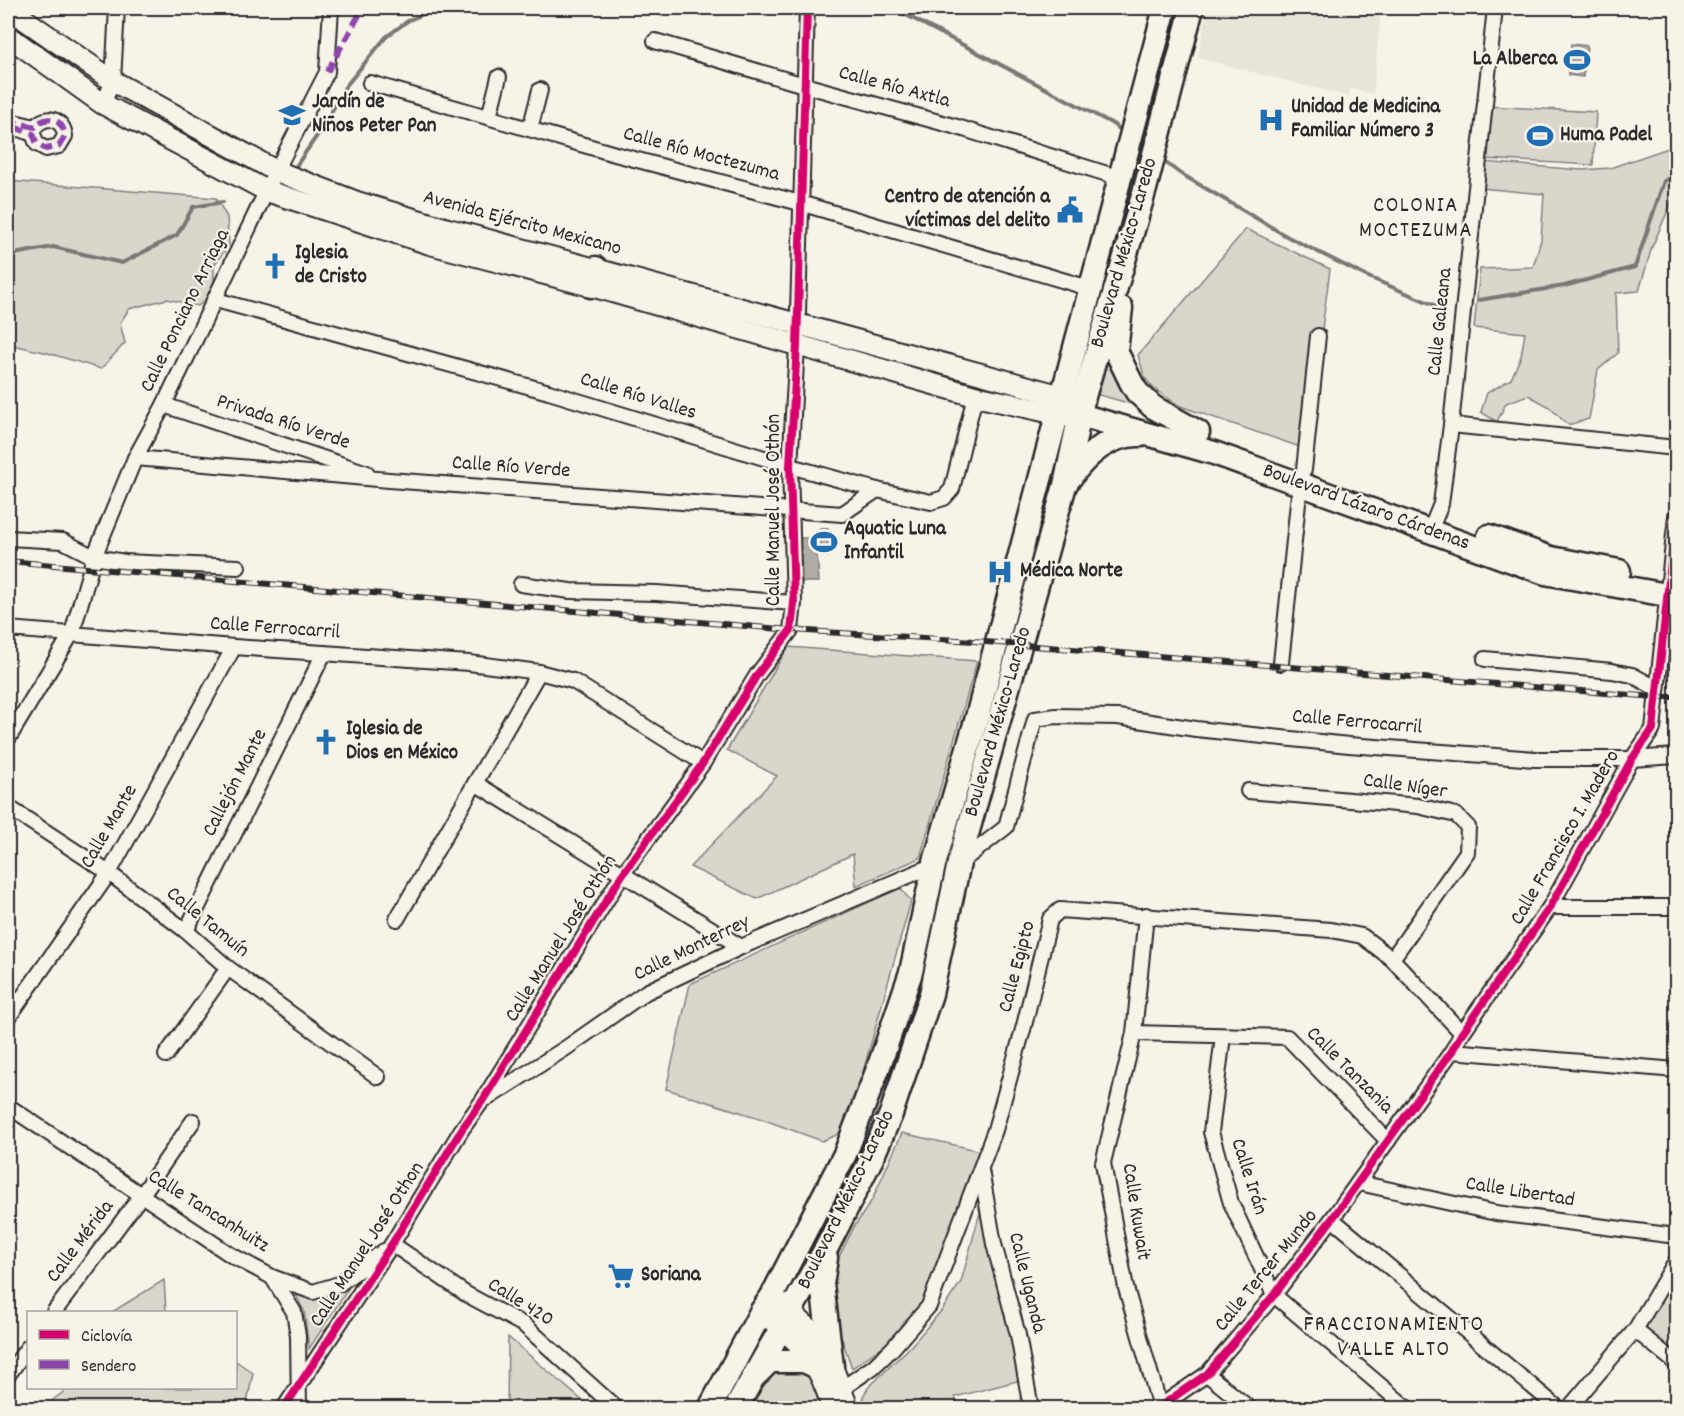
<svg xmlns="http://www.w3.org/2000/svg" width="1684" height="1416" font-family="Dekko,sans-serif">
	<style>
		.built { fill: #e8e4da }
		.green { fill: #dad6cc; stroke: #82807c; stroke-width: 1.5 }
		.water { fill: #afaca4; stroke: #7a7874; stroke-width: 1.5 }
		.lines { fill: none; stroke-linecap: round; stroke-linejoin: round }
		.stream { stroke: #7a7874; stroke-width: 4 }
		.street-casing { stroke: #2b2b2b; stroke-width: 18 }
		.secondary-casing { stroke: #2b2b2b; stroke-width: 24 }
		.primary-casing { stroke: #2b2b2b; stroke-width: 27 }
		.street { stroke: #f7f3e8; stroke-width: 14 }
		.secondary { stroke: #f7f3e8; stroke-width: 20 }
		.primary { stroke: #f7f3e8; stroke-width: 22 }
		.rail-casing { stroke: #2b2b2b; stroke-width: 6 }
		.rail { stroke: #f7f3e8; stroke-width: 4; stroke-dasharray: 11; stroke-linecap: butt }
		.quiet { stroke: #8e44ad; stroke-width: 6; stroke-dasharray: 12 6; stroke-linecap: butt }
		.cycleway-casing { stroke: #f7f3e8; stroke-width: 11 }
		.cycleway { stroke: #d6006c; stroke-width: 8 }
		.labels { text-anchor: middle; dominant-baseline: central; stroke-width: 4.5; stroke-linejoin: round; paint-order: stroke }
		.poi-label { font-size: 21px; font-weight: bold; fill: #2b2b2b; stroke: #f7f3e8; text-anchor: start }
		.street-label { font-size: 21px; fill: #2b2b2b; stroke: #f7f3e8 }
		.neighbourhood-label { font-size: 22px; letter-spacing: 1.5px; fill: #2b2b2b; stroke: #f7f3e8 }
	</style>
	<rect width="100%" height="100%" fill="#f7f3e8"/>
	<filter id="ink" filterUnits="userSpaceOnUse"><feTurbulence type="fractalNoise" baseFrequency=".0167" numOctaves="2"/><feDisplacementMap in="SourceGraphic" scale="12" xChannelSelector="R" yChannelSelector="G"/><feConvolveMatrix kernelMatrix="1 2 1 2 8 2 1 2 1" color-interpolation-filters="sRGB"/></filter>
	<g filter="url(#ink)">
		<path class="built" d="M1207,8H1381L1373,94L1351,88L1349,97L1198,58Z"/>
		<g class="green">
			<path d="M8,17L70,62L66,64L8,24Z"/>
			<path d="M1159,77L1162,78L1149,132L1146,128Z"/>
			<path d="M1488,106L1596,112L1593,165L1485,159Z"/>
			<path d="M1143,132L1146,137L1134,180L1131,179Z"/>
			<path d="M1671,147L1676,150V192L1652,247L1639,291L1616,293L1618,353L1598,370L1589,419L1568,425L1548,406L1528,395L1506,403L1497,422L1481,412L1487,393L1511,379L1521,356L1525,333L1474,328L1480,269L1533,267L1541,240L1544,194L1481,188L1483,162L1581,170L1610,168Z"/>
			<path d="M8,181L216,198L227,217L229,245L214,265V293L198,306L167,299L129,309L120,323L125,343L101,369L48,353L8,344Z"/>
			<path d="M1130,181L1134,182L1079,377L1100,287Z"/>
			<path d="M1246,229L1330,269L1306,449L1180,406L1153,388L1145,378L1138,355Z"/>
			<path d="M809,337L988,386L987,390L809,341Z"/>
			<path d="M1105,347L1117,380L1135,405L1092,393Z"/>
			<path d="M1064,428L1065,433L1013,639L1003,638Z"/>
			<path d="M788,647L977,661L920,858L856,886L853,854L757,899L690,867L777,776L727,750Z"/>
			<path d="M960,841C925,972 895,1105 831,1225C819,1249 801,1271 787,1294L809,1254L850,1167L951,846Z"/>
			<path d="M900,888L911,901L850,1118L839,1134L822,1141L759,1118L666,1089L690,984Z"/>
			<path d="M902,1133L981,1151L921,1319L852,1368L836,1322L832,1271L854,1227L872,1200Z"/>
			<path d="M986,1201L1025,1379L955,1397L959,1408H863V1396L868,1388L910,1347L942,1310L961,1282L979,1216Z"/>
			<path d="M164,1280L166,1312H112Z"/>
			<path d="M1665,1282L1676,1292V1361L1636,1329Z"/>
			<path d="M348,1289L309,1349L304,1311L296,1295L318,1296Z"/>
			<path d="M508,1337L591,1408H507Z"/>
			<path d="M236,1361L253,1373L246,1408H42L69,1388H236Z"/>
			<path d="M778,1370L814,1371L826,1408H749L767,1381Z"/>
		</g>
		<g class="water">
			<path d="M1571,44L1587,46L1583,77L1568,75Z"/>
			<path d="M820,528H828L829,556H821Z"/>
			<path d="M800,538H816L819,582H801Z"/>
		</g>
		<g class="lines">
			<g class="stream">
				<path d="M893,8L1111,123L1124,132"/>
				<path d="M1162,160L1178,172L1288,237L1366,276L1439,307"/>
				<path d="M294,169L323,127L345,87L386,37L409,20L439,8"/>
				<path d="M8,255L53,247L122,263L177,235L193,207L223,202"/>
				<path d="M1479,300L1564,286L1635,267L1664,181L1676,175"/>
			</g>
			<g class="street-casing">
				<g id="street">
					<path d="M655,41L804,85L957,127L1120,178"/>
					<path d="M370,83L615,154L800,203L1089,288"/>
					<path d="M103,104L113,81L117,8"/>
					<path d="M8,117L14,122L35,127C46,114 63,118 65,136L59,146L46,149L37,144L33,134L8,125"/>
					<path d="M489,117L499,77"/>
					<path d="M530,129L540,90"/>
					<path d="M216,300L549,392L790,466L877,490L931,502L944,498L952,489L975,396"/>
					<path d="M164,405L367,473"/>
					<path d="M1451,425L1676,448"/>
					<path d="M135,458L389,480L842,514L877,490"/>
					<path d="M1304,470L1318,336"/>
					<path d="M1430,531L1441,504L1451,425L1495,8"/>
					<path d="M8,538L63,541L94,557L125,562L238,567"/>
					<path d="M521,584L570,591L656,593L794,603"/>
					<path d="M8,629L234,647L469,663L539,672L573,681L703,763"/>
					<path d="M1485,659L1612,671L1632,675L1656,688"/>
					<path d="M1281,663L1300,484"/>
					<path d="M8,739L72,633L94,557L135,458L164,405L276,171L327,72L331,8"/>
					<path d="M475,783L741,947"/>
					<path d="M1248,791L1418,806L1456,815L1468,827L1467,852L1392,959"/>
					<path d="M8,807L109,873L186,931L228,968L378,1077"/>
					<path d="M961,862L1006,827L1035,719L1056,716L1118,717L1196,729L1349,745L1535,759H1632L1676,756"/>
					<path d="M1550,907H1676"/>
					<path d="M1146,915L1134,1033L1103,1163L1126,1288L1160,1407"/>
					<path d="M397,919L539,672"/>
					<path d="M186,931L324,653"/>
					<path d="M8,1018L109,873L234,647"/>
					<path d="M1134,1033L1287,1037L1388,1141"/>
					<path d="M1223,1036L1211,1132L1231,1203L1274,1295L1407,1408"/>
					<path d="M1452,1051L1676,1070"/>
					<path d="M166,1055L228,968"/>
					<path d="M488,1098L566,1048L646,992L741,947L934,865"/>
					<path d="M8,1106L231,1255L272,1277L313,1292L339,1284L384,1251"/>
					<path d="M981,1170L994,1244L1018,1335L1031,1408"/>
					<path d="M1359,1183L1496,1213L1676,1236"/>
					<path d="M1332,1219L1558,1408"/>
					<path d="M392,1244L466,1294L524,1325L616,1408"/>
					<path d="M272,1277L294,1312L298,1336L299,1408"/>
					<path d="M54,1312L141,1196L193,1121"/>
					<path d="M1635,1330L1676,1363"/>
					<path d="M1207,1374L1249,1408"/>
					<path d="M8,1375L28,1347"/>
					<path d="M840,1390L873,1367L892,1349L929,1306L995,1130L1024,1026L1050,919L1060,910L1331,930L1362,936L1392,959L1462,1033"/>
					<path d="M8,1404L14,1408"/>
					<path d="M284,1408L392,1244L462,1129L483,1100L622,875L703,763L757,675L791,630L794,603L790,466L797,346L807,8"/>
					<path d="M1158,1408L1207,1374L1274,1295L1332,1219L1452,1051L1462,1033L1550,907L1632,759L1653,729L1676,516"/>
					<path d="M1569,1408L1635,1330L1676,1261"/>
				</g>
			</g>
			<g class="secondary-casing">
				<g id="secondary">
					<path d="M8,8L113,81L276,171L357,202L448,229L1062,396"/>
					<path d="M8,36L103,104L267,191L430,244L591,286L975,396L1057,414"/>
					<path d="M779,1302L814,1333L832,1366L848,1408"/>
					<path d="M761,1312C799,1340 820,1361 832,1408"/>
				</g>
			</g>
			<g class="primary-casing">
				<g id="primary">
					<path d="M591,286L596,268"/>
					<path d="M1121,308L1116,351L1131,382L1137,392L1153,407L1198,432"/>
					<path d="M1064,415H1080L1214,453L1545,573L1667,595H1676"/>
					<path d="M1067,482C1085,456 1109,433 1142,435"/>
					<path d="M1489,536L1551,558L1619,571"/>
					<path d="M826,1258L822,1284L832,1366"/>
					<path d="M757,1374L770,1361H804L817,1367"/>
					<path d="M710,1408L761,1312L772,1296L845,1154L878,1069L911,972L934,865L977,717L1165,8"/>
					<path d="M736,1408L828,1245L871,1160L891,1114L931,994L959,863L1065,485L1083,400L1145,189L1192,8"/>
				</g>
			</g>
			<use href="#street" class="street"/>
			<use href="#secondary" class="secondary"/>
			<use href="#primary" class="primary"/>
			<g class="rail-casing">
				<path id="rail" d="M8,561L791,630L974,641L1655,697H1676"/>
			</g>
			<use href="#rail" class="rail"/>
			<g class="quiet">
				<path d="M327,72L363,8"/>
				<path d="M8,117L14,122L35,127C46,114 63,118 65,136L59,146L46,149L37,144L33,134L8,125"/>
			</g>
			<g class="cycleway-casing">
				<g id="cycleway">
					<path d="M284,1408L392,1244L462,1129L483,1100L622,875L703,763L757,675L791,630L794,603L790,466L797,346L807,8"/>
					<path d="M1158,1408L1207,1374L1274,1295L1332,1219L1452,1051L1462,1033L1550,907L1632,759L1653,729L1676,516"/>
				</g>
			</g>
			<use href="#cycleway" class="cycleway"/>
		</g>
	</g>
	<defs>
		<g id="stadium-bare" transform="scale(2.07)"><path d="M0-5a6.5 5 0 1 0 0 10a6.5 5 0 1 0 0-10ZM-3.5-1.8h7v3.6h-7Z" fill="#1f6fb2" stroke="#f7f3e8" stroke-width="2.5" paint-order="stroke"/></g>
		<g id="school-bare" transform="scale(2.07)"><path d="M0-5L7-2L0 1L-7-2ZM-4 1L0 2.5L4 1V4Q0 6-4 4Z" fill="#1f6fb2" stroke="#f7f3e8" stroke-width="2.5" paint-order="stroke"/></g>
		<g id="hospital-bare" transform="scale(2.07)"><path d="M-5-5h3v3.5h4V-5h3V5h-3V1.5h-4V5h-3Z" fill="#1f6fb2" stroke="#f7f3e8" stroke-width="2.5" paint-order="stroke"/></g>
		<g id="civic-bare" transform="scale(2.07)"><path d="M-.6-6.5H3V-4.5H.6V-3L4-1V1h2V6H-6V1h2V-1L-.6-3ZM-1.2 2.5V6h2.4V2.5Z" fill="#1f6fb2" stroke="#f7f3e8" stroke-width="2.5" paint-order="stroke"/></g>
		<g id="church-bare" transform="scale(2.07)"><path d="M-1.2-6h2.4v3.5h3.3v2.4h-3.3V6h-2.4V-.1h-3.3v-2.4h3.3Z" fill="#1f6fb2" stroke="#f7f3e8" stroke-width="2.5" paint-order="stroke"/></g>
		<g id="supermarket-bare" transform="scale(2.07)"><path d="M-6-5.5h2.5l.6 2H6L4.5 2H-2.5L-4.4-4H-6ZM-1.5 3.2a1.3 1.3 0 1 0 .1 0ZM3 3.2a1.3 1.3 0 1 0 .1 0Z" fill="#1f6fb2" stroke="#f7f3e8" stroke-width="2.5" paint-order="stroke"/></g>
	</defs>
	<g fill-rule="evenodd">
		<use href="#stadium-bare" x="1577" y="60"/>
		<use href="#school-bare" x="292" y="115"/>
		<use href="#hospital-bare" x="1271" y="120"/>
		<use href="#stadium-bare" x="1540" y="136"/>
		<use href="#civic-bare" x="1070" y="210"/>
		<use href="#church-bare" x="275" y="266"/>
		<use href="#stadium-bare" x="824" y="542"/>
		<use href="#hospital-bare" x="1000" y="572"/>
		<use href="#church-bare" x="326" y="742"/>
		<use href="#supermarket-bare" x="621" y="1276"/>
	</g>
	<g class="labels">
		<g class="poi-label">
			<text x="1557" y="60" text-anchor="end">La Alberca</text>
			<text x="312" y="103">Jardín de<tspan x="312" dy="24">Niños Peter Pan</tspan></text>
			<text x="1291" y="108">Unidad de Medicina<tspan x="1291" dy="24">Familiar Número 3</tspan></text>
			<text x="1560" y="136">Huma Padel</text>
			<text x="1050" y="198" text-anchor="end">Centro de atención a<tspan x="1050" dy="24">víctimas del delito</tspan></text>
			<text x="295" y="254">Iglesia<tspan x="295" dy="24">de Cristo</tspan></text>
			<text x="844" y="530">Aquatic Luna<tspan x="844" dy="24">Infantil</tspan></text>
			<text x="1020" y="572">Médica Norte</text>
			<text x="346" y="730">Iglesia de<tspan x="346" dy="24">Dios en México</tspan></text>
			<text x="641" y="1276">Soriana</text>
		</g>
		<g class="street-label">
			<text transform="translate(894 88) rotate(15)">Calle Río Axtla</text>
			<text transform="translate(701 155) rotate(15)">Calle Río Moctezuma</text>
			<text transform="translate(522 224) rotate(15)">Avenida Ejército Mexicano</text>
			<text transform="translate(1125 253) rotate(-74)">Boulevard México-Laredo</text>
			<text transform="translate(186 311) rotate(-64)">Calle Ponciano Arriaga</text>
			<text transform="translate(1441 322) rotate(-84)">Calle Galeana</text>
			<text transform="translate(638 397) rotate(17)">Calle Río Valles</text>
			<text transform="translate(283 423) rotate(18)">Privada Río Verde</text>
			<text transform="translate(511 468) rotate(4)">Calle Río Verde</text>
			<text transform="translate(1366 508) rotate(20)">Boulevard Lázaro Cárdenas</text>
			<text transform="translate(775 510) rotate(-90)">Calle Manuel José Othón</text>
			<text transform="translate(275 629) rotate(4)">Calle Ferrocarril</text>
			<text transform="translate(999 722) rotate(-74)">Boulevard México-Laredo</text>
			<text transform="translate(1357 723) rotate(5)">Calle Ferrocarril</text>
			<text transform="translate(236 783) rotate(-63)">Callejón Mante</text>
			<text transform="translate(1405 787) rotate(8)">Calle Níger</text>
			<text transform="translate(110 827) rotate(-60)">Calle Mante</text>
			<text transform="translate(1566 838) rotate(-60)">Calle Francisco I. Madero</text>
			<text transform="translate(207 923) rotate(39)">Calle Tamuín</text>
			<text transform="translate(562 939) rotate(-58)">Calle Manuel José Othón</text>
			<text transform="translate(692 949) rotate(-26)">Calle Monterrey</text>
			<text transform="translate(1018 967) rotate(-75)">Calle Egipto</text>
			<text transform="translate(1349 1071) rotate(45)">Calle Tanzania</text>
			<text transform="translate(1248 1177) rotate(72)">Calle Irán</text>
			<text transform="translate(1520 1193) rotate(9)">Calle Libertad</text>
			<text transform="translate(847 1200) rotate(-64)">Boulevard México-Laredo</text>
			<text transform="translate(208 1212) rotate(32)">Calle Tancanhuitz</text>
			<text transform="translate(1135 1212) rotate(81)">Calle Kuwait</text>
			<text transform="translate(81 1242) rotate(-53)">Calle Mérida</text>
			<text transform="translate(368 1245) rotate(-57)">Calle Manuel José Othon</text>
			<text transform="translate(1267 1271) rotate(-51)">Calle Tercer Mundo</text>
			<text transform="translate(1026 1283) rotate(76)">Calle Uganda</text>
			<text transform="translate(520 1303) rotate(32)">Calle 420</text>
		</g>
		<g class="neighbourhood-label">
			<text x="1416" y="206">COLONIA<tspan x="1416" dy="25">MOCTEZUMA</tspan></text>
			<text x="1394" y="1325">FRACCIONAMIENTO<tspan x="1394" dy="25">VALLE ALTO</tspan></text>
		</g>
	</g>
	<rect width="1684" height="1416" fill="none" stroke="#f7f3e8" stroke-width="30"/>
	<rect x="15" y="15" width="1654" height="1386" fill="none" stroke="#2b2b2b" stroke-width="2" filter="url(#ink)"/>
	<rect x="27" y="1311" width="210" height="78" fill="#f7f3e8" stroke="#a5a39c" stroke-width="1.5"/>
	<rect x="39" y="1330" width="30" height="9" fill="#d6006c" stroke="#a5a39c" stroke-width="1.5"/>
	<text x="81" y="1341" font-size="18" fill="#2b2b2b">Ciclovía</text>
	<rect x="39" y="1360" width="30" height="9" fill="#8e44ad" stroke="#a5a39c" stroke-width="1.5"/>
	<text x="81" y="1371" font-size="18" fill="#2b2b2b">Sendero</text>
</svg>
